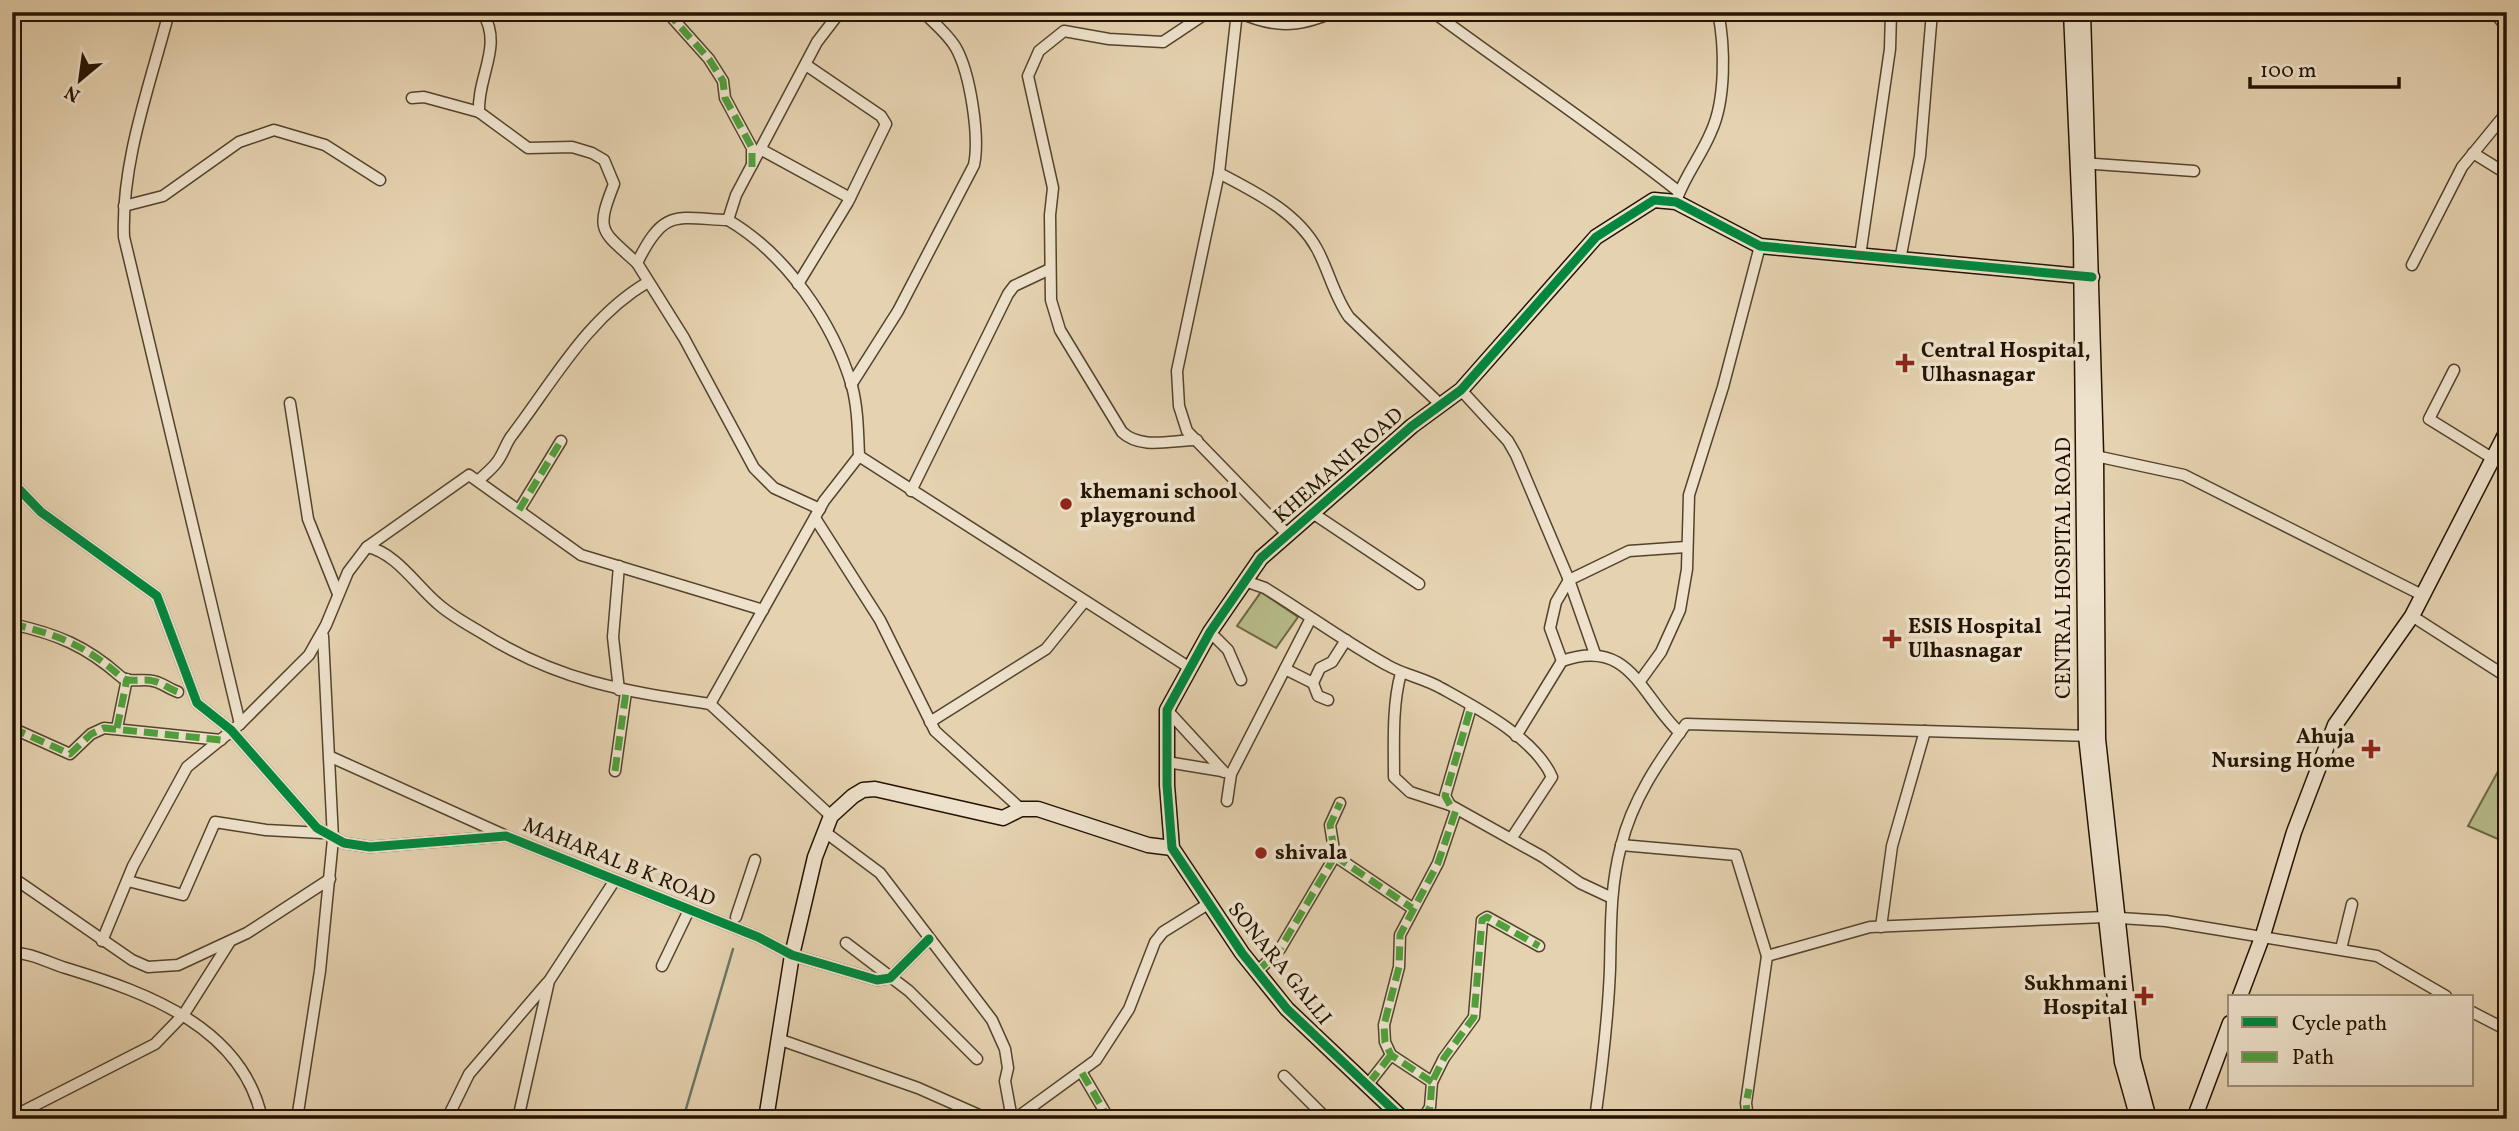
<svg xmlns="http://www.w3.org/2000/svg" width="2519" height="1131" font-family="Vollkorn,serif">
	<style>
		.green { fill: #b6bb8a; stroke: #6d6745; stroke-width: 2 }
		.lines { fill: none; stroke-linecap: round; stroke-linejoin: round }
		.stream { stroke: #687568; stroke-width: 2.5 }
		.street-casing { stroke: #54432c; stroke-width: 13 }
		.secondary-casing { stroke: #241300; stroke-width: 17 }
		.street { stroke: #eee2cc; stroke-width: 10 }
		.secondary { stroke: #eee2cc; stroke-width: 14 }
		.quiet { stroke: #50a03c; stroke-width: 7; stroke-dasharray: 14 7; stroke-linecap: butt }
		.cycleway-casing { stroke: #eee2cc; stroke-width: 13 }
		.cycleway { stroke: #00873e; stroke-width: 9 }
		.poi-dot { fill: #8f2418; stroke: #eee2cc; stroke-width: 2.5 }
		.labels { text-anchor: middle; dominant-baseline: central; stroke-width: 7; stroke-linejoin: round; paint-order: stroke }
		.poi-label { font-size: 21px; font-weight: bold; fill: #241300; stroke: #eee2cc; text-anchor: start }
		.street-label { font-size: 21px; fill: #241300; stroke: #eee2cc }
	</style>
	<rect width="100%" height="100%" fill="#e5d2b0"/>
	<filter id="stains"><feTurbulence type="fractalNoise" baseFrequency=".00286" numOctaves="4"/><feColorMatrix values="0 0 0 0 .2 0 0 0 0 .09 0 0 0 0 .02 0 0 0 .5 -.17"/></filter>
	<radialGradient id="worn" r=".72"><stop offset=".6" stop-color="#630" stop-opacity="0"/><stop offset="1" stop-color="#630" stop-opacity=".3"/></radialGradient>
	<g class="green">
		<path d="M1261,592L1298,617L1276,648L1237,626Z"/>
		<path d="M2507,755V843L2468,826Z"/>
	</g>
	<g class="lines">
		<path class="stream" d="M683,1119L733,949"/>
		<g class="street-casing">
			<g id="street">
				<path d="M169,12C150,85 121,162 124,237L240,724"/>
				<path d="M667,12L709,59L723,81L725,98L752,148V165"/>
				<path d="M840,12L817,42L736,195L728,220C786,254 833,322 852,386C858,409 858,433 859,456L1190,668"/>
				<path d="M1237,12L1219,173L1177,371L1179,406L1187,431L1287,534"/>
				<path d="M1238,12C1274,28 1297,28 1334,12"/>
				<path d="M1433,12C1515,73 1600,129 1679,192"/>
				<path d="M2494,12L2507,28"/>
				<path d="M412,98L424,97L479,112L528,148L572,147L592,153L604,160L614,184C595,232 601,230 637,263"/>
				<path d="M479,112C477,76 504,45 482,12"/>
				<path d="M762,150L850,198"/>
				<path d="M2473,153L2507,174"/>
				<path d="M2081,163L2194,171"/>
				<path d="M1219,173C1255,192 1297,212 1317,249C1329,271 1334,296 1349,317L1441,405"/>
				<path d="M1678,196C1687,173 1702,154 1711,132C1726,100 1725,46 1718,12"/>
				<path d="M124,206L163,196L239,142L274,130L325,145L380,180"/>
				<path d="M728,220C675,218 664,208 637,263L684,338L754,468L774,488L820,509"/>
				<path d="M1860,256L1890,49L1891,12"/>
				<path d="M1900,260L1920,156L1932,12"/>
				<path d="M2412,265L2462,167L2507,112"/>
				<path d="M798,284L848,202L886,124L881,116L806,65"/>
				<path d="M2454,370L2429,419L2492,458"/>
				<path d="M851,385L898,311L974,165C980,136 970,73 956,48C948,34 934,23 923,12"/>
				<path d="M1461,390L1508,441L1516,455L1569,580L1595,654"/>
				<path d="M290,403L308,519L338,594"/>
				<path d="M1197,440C1172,440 1141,450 1122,432L1060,330L1051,300L1050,215L1053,188L1028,76L1039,51L1064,31L1109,39L1163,42L1208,12"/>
				<path d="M2091,455L2184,475L2422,595"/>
				<path d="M478,481C484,475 492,469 497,462C504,453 506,442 513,434C554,380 588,317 648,282"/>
				<path d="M12,482L41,512L157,596L197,703L231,730L317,828L344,843L370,847L506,836L758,937L792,955L877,980L890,978L929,939"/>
				<path d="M911,491L1008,294L1014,286L1050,269"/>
				<path d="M519,510L561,441"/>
				<path d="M1311,512L1419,584"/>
				<path d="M815,518L880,620L935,731L1021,809"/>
				<path d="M367,547C395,552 416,585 437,603C450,615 467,624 482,633C558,681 623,691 710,704"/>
				<path d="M1245,581L1265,588C1306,613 1345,642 1387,665C1404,675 1424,678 1441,688C1477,708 1535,738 1552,777L1511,839"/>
				<path d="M2412,616L2507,677"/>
				<path d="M12,624C57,634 86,646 120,676C128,684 143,678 153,681C161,682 169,689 178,692"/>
				<path d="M1210,632L1228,650L1241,680"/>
				<path d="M1562,661L1550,628L1556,602L1569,580L1629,551L1686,547"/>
				<path d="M1285,669L1313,683"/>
				<path d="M1401,673C1392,705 1394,743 1394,777L1410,792L1450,805L1543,857L1580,883L1612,898"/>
				<path d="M1640,681L1661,652L1680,610L1687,569L1689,495L1723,387L1760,246"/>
				<path d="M619,690L613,637L619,566"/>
				<path d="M1328,700L1318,696L1313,683L1320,668L1332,662L1346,640"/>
				<path d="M1167,710L1224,772"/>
				<path d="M930,722L1046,649L1084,602"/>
				<path d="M12,728L70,754L91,734L104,728L221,740"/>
				<path d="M117,728L127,679"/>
				<path d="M1516,736L1562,661C1630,637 1640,695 1680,733"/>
				<path d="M331,757L504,835"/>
				<path d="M1167,762L1222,771"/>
				<path d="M615,771L626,692"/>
				<path d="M1227,801L1231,774L1310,620"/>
				<path d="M1450,805L1445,796L1471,707"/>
				<path d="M831,816L710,704L824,501L859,456"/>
				<path d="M825,832L880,873L992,1020L1005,1049L1008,1068L1005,1081L1012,1119"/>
				<path d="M1621,845L1736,855L1767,956L1870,927L2105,917L2166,921L2377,956L2446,996"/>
				<path d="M1335,856L1412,908"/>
				<path d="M12,877L132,960L148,967L178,965L247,933L330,879"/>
				<path d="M128,881L183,895L215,822L266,830L322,833"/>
				<path d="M736,917L755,860"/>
				<path d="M1881,927L1892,846L1925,731"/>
				<path d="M102,941L133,866L187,767L240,724L309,655L326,625L348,572L367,547L469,475L581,555L763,610"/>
				<path d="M846,943L909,991L977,1059"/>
				<path d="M2341,949L2352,904"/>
				<path d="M12,953C30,952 51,964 69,969C148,993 243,1028 262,1119"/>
				<path d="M662,966L689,910"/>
				<path d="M1257,972L1280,949L1335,856L1330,825L1340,803"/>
				<path d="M2472,1012L2507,1030"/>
				<path d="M778,1039L918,1088L988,1119"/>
				<path d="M1082,1073L1109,1119"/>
				<path d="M1284,1076L1327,1119"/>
				<path d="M1432,1082L1391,1055L1385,1042L1384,1025L1399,967L1400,935L1438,863L1456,810"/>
				<path d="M1369,1083L1391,1055"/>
				<path d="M12,1117L155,1044L184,1014L229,943"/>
				<path d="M297,1119L320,971L333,839L323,636"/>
				<path d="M447,1119L469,1074L547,983"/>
				<path d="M518,1119L549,981L615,880"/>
				<path d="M1015,1119L1096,1060L1129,1009L1155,942L1163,932L1208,904"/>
				<path d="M1382,1119L1392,1109"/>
				<path d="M1423,1119L1430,1107L1432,1082L1444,1058L1474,1017L1482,920L1487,917L1539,946"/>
				<path d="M1595,1119C1602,1069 1608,1019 1610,969C1611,927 1610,887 1621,846C1632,800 1659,761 1686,724L2092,736"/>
				<path d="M1748,1119L1746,1103L1767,956"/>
			</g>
		</g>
		<g class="secondary-casing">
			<g id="secondary">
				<path d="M2071,12L2081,239L2086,736L2122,1062L2138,1119"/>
				<path d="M2083,12L2096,455L2098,739L2133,1059L2149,1119"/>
				<path d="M2240,996L2263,935L2294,832L2335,725L2412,616L2507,431"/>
				<path d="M766,1119L792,955L815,857L831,816L853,796L863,790L875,789L1003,818L1021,809H1038L1148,845L1172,848"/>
				<path d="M1403,1119L1287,1009L1242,953L1172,848L1167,785V710L1210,632L1261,558L1412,426L1461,390L1596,237L1654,200L1676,202L1760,246L2092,277"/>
				<path d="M2194,1119L2230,1023"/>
			</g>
		</g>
		<use href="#street" class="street"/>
		<use href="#secondary" class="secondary"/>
		<g class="quiet">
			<path d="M667,12L709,59L723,81L725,98L752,148V168"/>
			<path d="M519,510L561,441"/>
			<path d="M12,624C57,634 86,646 120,676C128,684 143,678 153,681C161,682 169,689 178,692"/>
			<path d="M12,728L70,754L91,734L104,728L221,740"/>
			<path d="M117,728L127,679"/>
			<path d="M615,771L626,692"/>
			<path d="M1450,805L1445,796L1471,707"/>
			<path d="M1335,856L1412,908"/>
			<path d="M1257,972L1280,949L1335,856L1330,825L1340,803"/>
			<path d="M1082,1073L1109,1119"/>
			<path d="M1432,1082L1391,1055L1385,1042L1384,1025L1399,967L1400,935L1438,863L1456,810"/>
			<path d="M1369,1083L1391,1055"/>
			<path d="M1423,1119L1430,1107L1432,1082L1444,1058L1474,1017L1482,920L1487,917L1539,946"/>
			<path d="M1748,1119L1746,1103L1749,1089"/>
		</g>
		<g class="cycleway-casing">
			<g id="cycleway">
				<path d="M12,482L41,512L157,596L197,703L231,730L317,828L344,843L370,847L506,836L758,937L792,955L877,980L890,978L929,939"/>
				<path d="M1403,1119L1287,1009L1242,953L1172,848L1167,785V710L1210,632L1261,558L1412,426L1461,390L1596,237L1654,200L1676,202L1760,246L2092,277"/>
			</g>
		</g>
		<use href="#cycleway" class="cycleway"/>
	</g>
	<g class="poi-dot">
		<path d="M1901.5 352.5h7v7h7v7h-7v7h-7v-7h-7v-7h7z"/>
		<circle cx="1066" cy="504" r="7"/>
		<path d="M1888.5 628.5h7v7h7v7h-7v7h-7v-7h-7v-7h7z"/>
		<path d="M2367.5 738.5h7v7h7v7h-7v7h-7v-7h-7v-7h7z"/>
		<circle cx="1261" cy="853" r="7"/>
		<path d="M2140.5 985.5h7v7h7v7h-7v7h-7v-7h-7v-7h7z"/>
	</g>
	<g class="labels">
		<g class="poi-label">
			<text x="1921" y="351">Central Hospital,<tspan x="1921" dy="24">Ulhasnagar</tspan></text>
			<text x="1080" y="492">khemani school<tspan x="1080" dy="24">playground</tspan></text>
			<text x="1908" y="627">ESIS Hospital<tspan x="1908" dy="24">Ulhasnagar</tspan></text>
			<text x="2355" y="737" text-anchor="end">Ahuja<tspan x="2355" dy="24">Nursing Home</tspan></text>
			<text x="1275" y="853">shivala</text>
			<text x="2128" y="984" text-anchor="end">Sukhmani<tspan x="2128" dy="24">Hospital</tspan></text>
		</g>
		<g class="street-label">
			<text transform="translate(1339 466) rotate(-41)">KHEMANI ROAD</text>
			<text transform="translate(2064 568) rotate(-90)">CENTRAL HOSPITAL ROAD</text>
			<text transform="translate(619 863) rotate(22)">MAHARAL B K ROAD</text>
			<text transform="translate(1279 964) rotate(51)">SONARA GALLI</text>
		</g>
	</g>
	<rect width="2519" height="1131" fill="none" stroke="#e5d2b0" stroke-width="42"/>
	<rect x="14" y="14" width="2491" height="1103" fill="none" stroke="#241300" stroke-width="3.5"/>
	<rect x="21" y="21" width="2477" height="1089" fill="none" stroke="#241300" stroke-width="2"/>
	<rect x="2228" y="995" width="245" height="91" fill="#eee2cc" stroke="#9d8f7a" stroke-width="2"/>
	<rect x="2242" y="1017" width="35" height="10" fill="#00873e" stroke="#9d8f7a" stroke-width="2"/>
	<text x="2292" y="1030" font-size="21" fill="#241300">Cycle path</text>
	<rect x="2242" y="1052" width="35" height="10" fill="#50a03c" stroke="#9d8f7a" stroke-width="2"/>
	<text x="2292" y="1064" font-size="21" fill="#241300">Path</text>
	<g transform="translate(80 80) rotate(209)" stroke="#eee2cc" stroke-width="5" paint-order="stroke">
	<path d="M0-5L12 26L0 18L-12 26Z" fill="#241300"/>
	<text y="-10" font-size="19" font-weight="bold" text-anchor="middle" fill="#241300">N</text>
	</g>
	<path d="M2250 77v10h149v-10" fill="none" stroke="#241300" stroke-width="3.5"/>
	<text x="2260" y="77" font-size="21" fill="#241300" stroke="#eee2cc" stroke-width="5" paint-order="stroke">100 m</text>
	<rect width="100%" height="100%" filter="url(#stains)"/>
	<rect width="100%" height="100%" fill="url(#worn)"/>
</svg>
